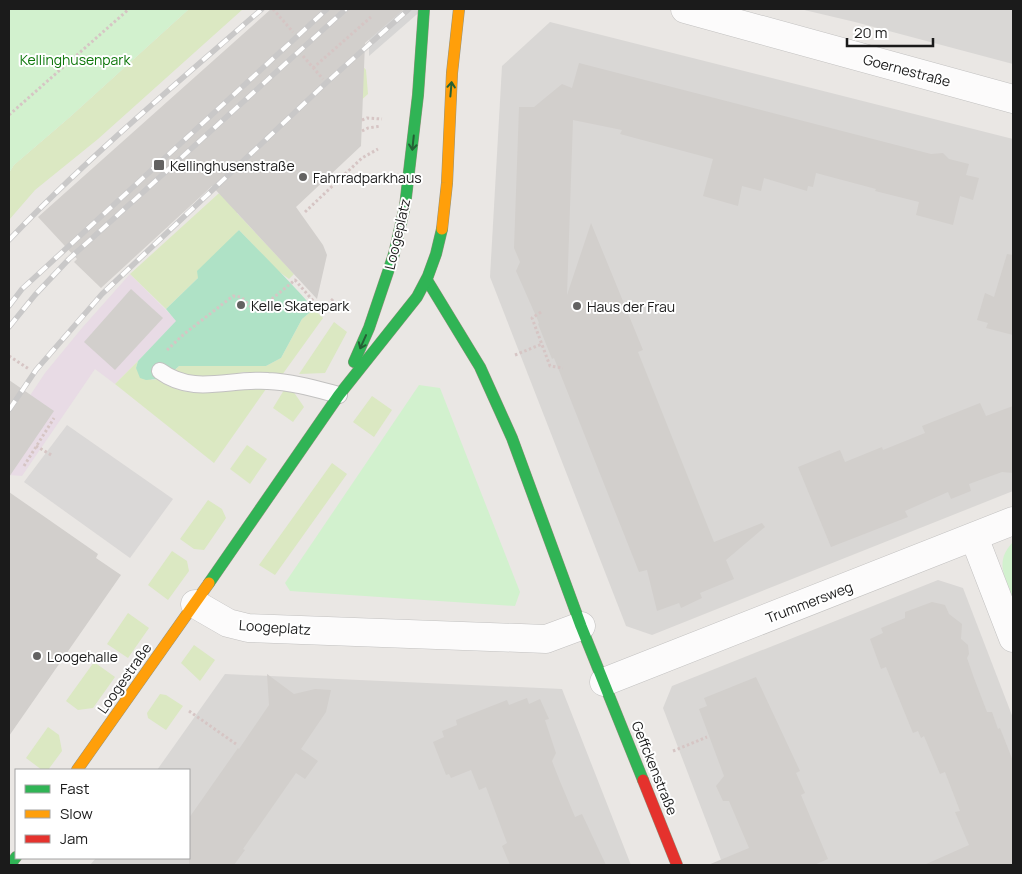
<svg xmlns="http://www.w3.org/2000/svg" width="1022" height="874" font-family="Manrope,sans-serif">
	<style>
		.residential { fill: #d9d7d5 }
		.industrial { fill: #e8dbe5 }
		.grass { fill: #dbe8c2 }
		.park { fill: #d2f1ce }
		.pitch { fill: #afe2c6 }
		.parking { fill: #dad8d7 }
		.pier { fill: #d7d6d5 }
		.building { fill: #d2cfcc }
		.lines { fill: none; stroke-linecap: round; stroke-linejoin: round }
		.lane-casing { stroke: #c2c1c0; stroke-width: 18 }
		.street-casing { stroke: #c2c1c0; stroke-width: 29 }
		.fast-casing { stroke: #94927d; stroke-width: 12 }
		.slow-casing { stroke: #94927d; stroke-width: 12 }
		.jam-casing { stroke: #94927d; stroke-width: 12 }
		.path { stroke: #d6c5c4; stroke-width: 3; stroke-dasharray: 2.5 2.5; stroke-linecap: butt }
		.lane { stroke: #fcfbfb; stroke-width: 16 }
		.street { stroke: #fcfbfb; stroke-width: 28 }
		.fast { stroke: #30b455; stroke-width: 11 }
		.slow { stroke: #ff9f0a; stroke-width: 11 }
		.jam { stroke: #e5322d; stroke-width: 11 }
		.rail-casing { stroke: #c9c8c8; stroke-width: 5.5 }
		.rail { stroke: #fff; stroke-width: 4; stroke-dasharray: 11; stroke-linecap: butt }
		.oneway { stroke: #246035 }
		.poi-dot { fill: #636261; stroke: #fff; stroke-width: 2 }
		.labels { text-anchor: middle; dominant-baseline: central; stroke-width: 4; stroke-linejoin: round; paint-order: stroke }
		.park-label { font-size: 14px; fill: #0e770b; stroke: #fff }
		.street-label { font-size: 14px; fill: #1b1b1b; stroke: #fff }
		.poi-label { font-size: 14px; fill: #1b1b1b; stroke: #fff; text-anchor: start }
	</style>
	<rect width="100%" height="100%" fill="#eae7e4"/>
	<g class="residential">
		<path d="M800,9H1013V64L855,22Z"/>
		<path d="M550,22L1013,139V491L652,635L626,626L490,277L502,66Z"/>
		<path d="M938,580L963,588L1013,718V865H723L663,708L672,686Z"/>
		<path d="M225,674L562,689L631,865H90L96,858H189V770H157Z"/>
	</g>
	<path class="industrial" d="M130,274L177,321L115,384L95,369L22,476L9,475V427L45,373L82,328Z"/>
	<g class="grass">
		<path d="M189,9H243L98,139L35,190L9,220V173L14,165L70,117Z"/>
		<path d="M361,64L366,70L368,94L237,213L294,274L289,279L278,271L239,230L198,278L166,309L130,274Z"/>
		<path d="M314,309L323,318L282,375L244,372L213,378H192L174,371L179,366H266L281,358L302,319Z"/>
		<path d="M334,322L347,332L325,373L299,374Z"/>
		<path d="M138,361L136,368L152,380L157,379C174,392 196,395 216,392C235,389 247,384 266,389L214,463L115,384Z"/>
		<path d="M284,390L293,391L304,407L293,422L273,408Z"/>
		<path d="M372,396L392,410L374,437L353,422Z"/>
		<path d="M247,445L267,459L250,484L230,469Z"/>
		<path d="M332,463L347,474L275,575L259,565Z"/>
		<path d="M208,500L222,509L226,518L204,550L194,549L180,539Z"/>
		<path d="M172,551L187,561L189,571L168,600L148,585Z"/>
		<path d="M128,613L149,628L128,658L107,644Z"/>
		<path d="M194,645L215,660L200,681L181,663Z"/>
		<path d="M94,662L115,677L93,708L78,710L66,701Z"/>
		<path d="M160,694L166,695L183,706L166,730L148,718L147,713Z"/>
		<path d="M48,727L59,735L62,751L48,770H42L26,758Z"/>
	</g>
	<g class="park">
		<path d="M9,9H189L70,117L14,165L9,173Z"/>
		<path d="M419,385L440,388L520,592L515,606L290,591L285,583Z"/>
		<path d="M1013,542V598C1005,576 994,562 1013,542Z"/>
	</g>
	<path class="pitch" d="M239,230C264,256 290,281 314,309L302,319L281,358L266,366H179L162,382L157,379L146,380L140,378L136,368L138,361L176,321L166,309L198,278L197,271Z"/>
	<path class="parking" d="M67,425L173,499L130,558L24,482Z"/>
	<path class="pier" d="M395,9H423L369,56V33Z"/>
	<g class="building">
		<path d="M271,9H404L365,43L361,146L296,207L323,245L327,255L317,299L212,186L101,288L74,262L77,259L38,217Z"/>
		<path d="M579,63L931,154L943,153L949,159L969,164L966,175L979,178L973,200L960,196L953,225L916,215L919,202L875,191L876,189L816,173L813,187L808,186L807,191L764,178L761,191L742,186L738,206L703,196L713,159L620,134L622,130L573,120L567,295L591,223L643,350L638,352L714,542L762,523L765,527L726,560L734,579L700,593L702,598L681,608L679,603L657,611L647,570L639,572L554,358L552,359L538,324L539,323L516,271L520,262L514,248L519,107H534L562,84L572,88Z"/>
		<path d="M1007,254L1013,255V335L986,328L988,323L977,320L985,293L994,297Z"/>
		<path d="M131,289L163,318L115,370L84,342Z"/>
		<path d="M9,380L54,411L9,477Z"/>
		<path d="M980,403L986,416L1013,406V473L1002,472L969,484L971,491L951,499L948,492L905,511L908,517L831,547L798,467L840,450L845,462L882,447L883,450L925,433L922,426Z"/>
		<path d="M9,492L98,554L96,558L121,575L9,736Z"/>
		<path d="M932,602L945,605L949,614L962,624L961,639L968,645L969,654L967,658L974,678L987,712H992L998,729L1000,728L1013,761V865H924L969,845L955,812L960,811L945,772L940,774L924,736L921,738L918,731L913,733L886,667L881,669L870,639L883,633L881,628L905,618V612Z"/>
		<path d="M267,674L294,694L315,689L331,690L326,712L301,749L318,761L305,779L296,773L243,849L245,850L234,865H189V818L238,748L239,749L269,705Z"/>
		<path d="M756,677L800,771L796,773L805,793L801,795L828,859L814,865H708L749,848L729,801H723L716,786L724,776L699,709L707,706L704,698Z"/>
		<path d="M527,698L529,704L540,699L549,719L545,720L556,753L552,761L559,779L575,817L582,814L606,865H510L502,846L507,843L486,787L479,790L471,770L451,778L449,774L446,775L433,742L444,737L442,731L457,725L456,720L507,700L509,705Z"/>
	</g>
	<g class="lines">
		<g class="lane-casing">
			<path id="lane" d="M160,371C194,396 229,378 268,381C292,382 316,389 339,395"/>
		</g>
		<g class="street-casing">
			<g id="street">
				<path d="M685,9L1013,99"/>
				<path d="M974,537L1013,638"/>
				<path d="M195,604L228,623L248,628L546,639L581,626"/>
				<path d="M604,682L1013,521"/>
			</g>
		</g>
		<g class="fast-casing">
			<g id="fast">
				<path d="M427,280L480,367L512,438L581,626L643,780"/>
				<path d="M354,362L369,328L394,254L405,206L418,95L424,9"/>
				<path d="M209,583L339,395L417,297L428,276L436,254L442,229"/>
				<path d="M10,865L16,857"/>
			</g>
		</g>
		<g class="slow-casing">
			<g id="slow">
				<path d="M442,229L447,183L452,73L459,9"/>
				<path d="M77,770L209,583"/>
			</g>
		</g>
		<g class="jam-casing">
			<path id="jam" d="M643,780L677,865"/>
		</g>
		<g class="path">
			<path d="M273,9L293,32"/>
			<path d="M303,56L323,79"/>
			<path d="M313,68L371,17"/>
			<path d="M9,115L129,9"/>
			<path d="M362,120L367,118L382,119"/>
			<path d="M362,131L368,128L381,126"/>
			<path d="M305,212L362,158L378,149"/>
			<path d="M541,312L532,318L550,366L563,368"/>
			<path d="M167,350L184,334L233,296L241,297L256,312L295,280L322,311L333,299"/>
			<path d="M515,355L542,344"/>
			<path d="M9,356L29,369"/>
			<path d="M36,446L53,456"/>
			<path d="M24,466L54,418"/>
			<path d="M189,711L236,744"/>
			<path d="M673,751L707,737"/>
		</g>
		<use href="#lane" class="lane"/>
		<use href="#street" class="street"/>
		<use href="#fast" class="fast"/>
		<use href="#slow" class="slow"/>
		<use href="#jam" class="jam"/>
		<g class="rail-casing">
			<g id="rail">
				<path d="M9,240C88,157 176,84 262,9"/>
				<path d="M9,306L22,289L327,9"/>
				<path d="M9,327L35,295L69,259L346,9"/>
				<path d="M9,410L36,370L102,294L327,82L409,9"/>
			</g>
		</g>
		<use href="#rail" class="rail"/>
	</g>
	<defs><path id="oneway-shaft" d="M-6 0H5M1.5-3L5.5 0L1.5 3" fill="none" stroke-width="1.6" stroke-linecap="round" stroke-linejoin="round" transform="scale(1.25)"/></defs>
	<g class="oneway">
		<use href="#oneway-shaft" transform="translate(451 89) rotate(-85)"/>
		<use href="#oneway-shaft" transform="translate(413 143) rotate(96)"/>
		<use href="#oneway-shaft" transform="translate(363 342) rotate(114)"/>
	</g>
	<g class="poi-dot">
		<rect x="153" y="159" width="12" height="12" rx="2.5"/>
		<circle cx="303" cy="177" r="5"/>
		<circle cx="241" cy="305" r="5"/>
		<circle cx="577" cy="306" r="5"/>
		<circle cx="37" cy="656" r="5"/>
	</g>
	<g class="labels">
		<g class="park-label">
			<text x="75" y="59">Kellinghusenpark</text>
		</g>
		<g class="street-label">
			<text transform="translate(907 70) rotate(15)">Goernestraße</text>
			<text transform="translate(397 234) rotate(-77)">Loogeplatz</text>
			<text transform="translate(809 602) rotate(-21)">Trummersweg</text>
			<text transform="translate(275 627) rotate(4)">Loogeplatz</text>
			<text transform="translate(124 678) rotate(-55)">Loogestraße</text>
			<text transform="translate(655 768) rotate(68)">Geffckenstraße</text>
		</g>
		<g class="poi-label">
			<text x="170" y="165">Kellinghusenstraße</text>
			<text x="313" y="177">Fahrradparkhaus</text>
			<text x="251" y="305">Kelle Skatepark</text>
			<text x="587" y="306">Haus der Frau</text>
			<text x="47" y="656">Loogehalle</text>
		</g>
	</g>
	<rect width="1022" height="874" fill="none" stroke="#1b1b1b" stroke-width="20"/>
	<rect x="15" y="769" width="175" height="90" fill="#ffffff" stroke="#a4a4a4"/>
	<rect x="25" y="785" width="25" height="8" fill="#30b455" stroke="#a4a4a4"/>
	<text x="60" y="794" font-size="15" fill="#1b1b1b">Fast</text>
	<rect x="25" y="810" width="25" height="8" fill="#ff9f0a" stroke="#a4a4a4"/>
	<text x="60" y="819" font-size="15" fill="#1b1b1b">Slow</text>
	<rect x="25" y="835" width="25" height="8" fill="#e5322d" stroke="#a4a4a4"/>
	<text x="60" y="844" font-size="15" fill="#1b1b1b">Jam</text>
	<path d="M847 38v8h86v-8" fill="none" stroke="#1b1b1b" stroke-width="2.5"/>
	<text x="854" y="38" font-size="15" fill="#1b1b1b" stroke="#ffffff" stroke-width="4" paint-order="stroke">20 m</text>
</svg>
